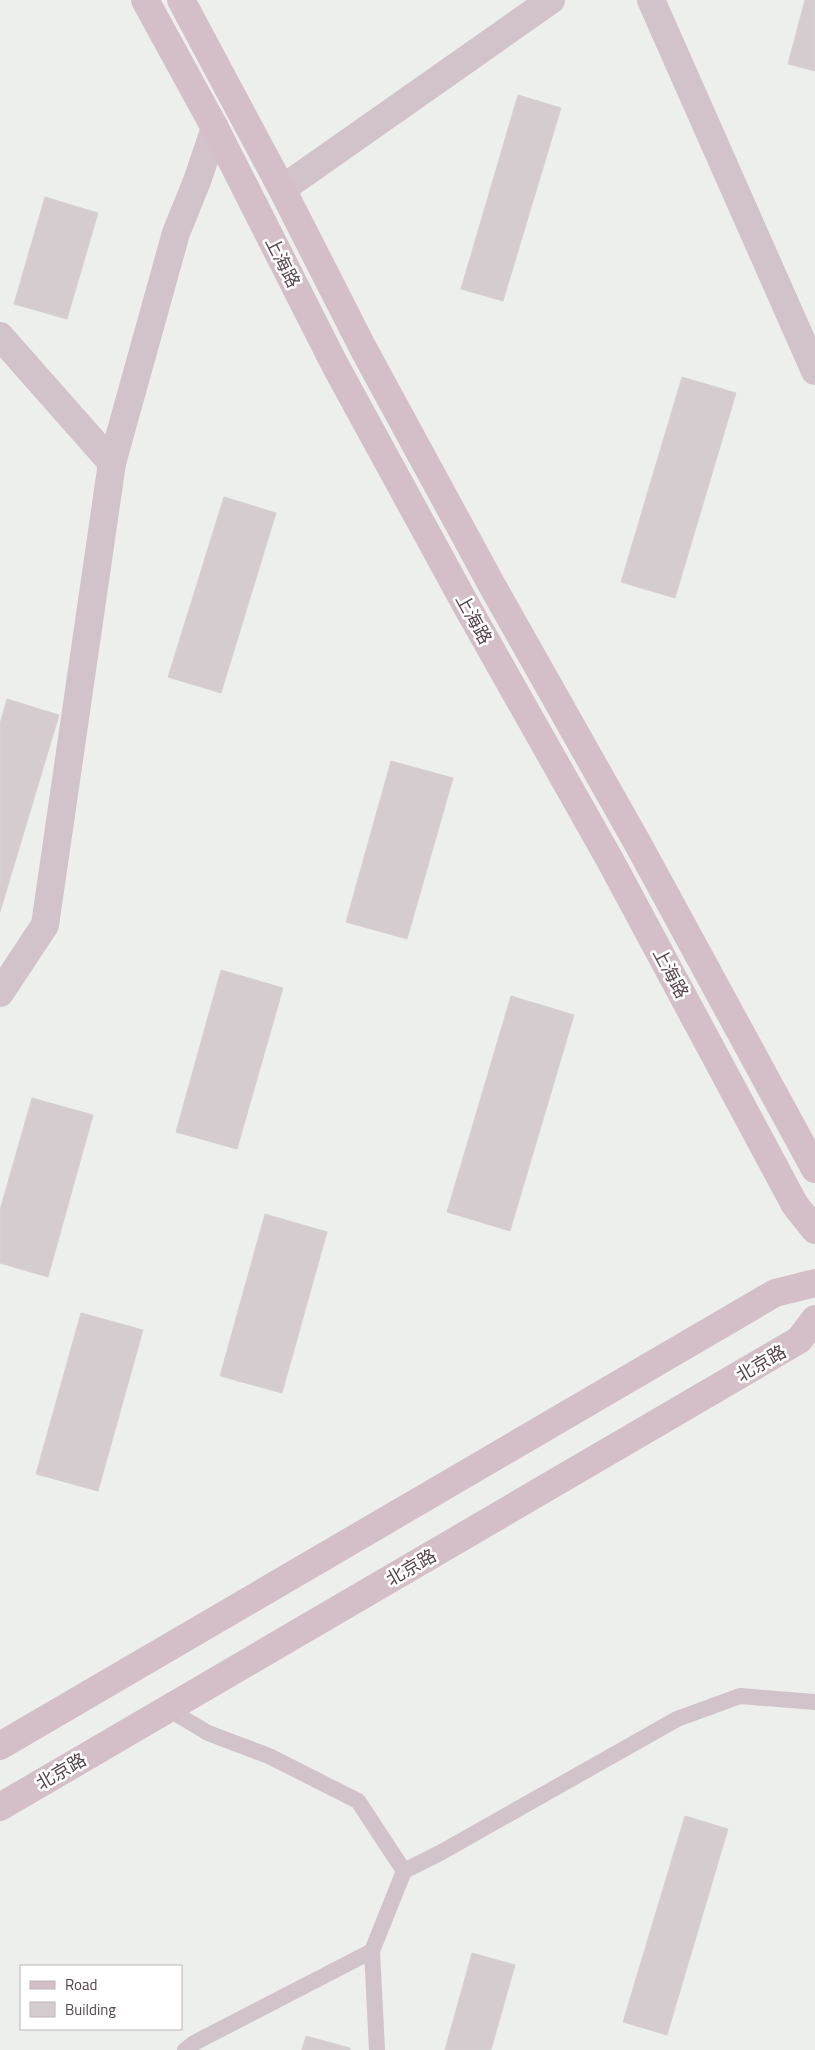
<svg xmlns="http://www.w3.org/2000/svg" width="815" height="2050" font-family="'Titillium Web','Noto Sans SC',sans-serif">
	<style>
		.building { fill: #d4ccce; stroke: #d7d0d2 }
		.lines { fill: none; stroke-linecap: round; stroke-linejoin: round }
		.lane { stroke: #d2c3ca; stroke-width: 16 }
		.street { stroke: #d2c3ca; stroke-width: 28 }
		.secondary { stroke: #d4bfc8; stroke-width: 28 }
		.labels { text-anchor: middle; dominant-baseline: central; stroke-width: 5; stroke-linejoin: round; paint-order: stroke }
		.street-label { font-size: 18px; fill: #58464e; stroke: #fff }
	</style>
	<rect width="100%" height="100%" fill="#ecefec"/>
	<g class="building">
		<path d="M805,0H815V71L788,64Z"/>
		<path d="M518,95L561,108L503,301L461,289Z"/>
		<path d="M45,197L98,213L67,319L14,304Z"/>
		<path d="M682,377L736,393L675,598L621,582Z"/>
		<path d="M224,497L276,513L221,693L168,677Z"/>
		<path d="M7,699L59,715L0,912V724Z"/>
		<path d="M391,761L453,778L407,939L346,922Z"/>
		<path d="M221,970L283,988L237,1149L176,1132Z"/>
		<path d="M511,996L574,1015L510,1231L447,1212Z"/>
		<path d="M32,1098L93,1115L48,1277L0,1263V1210Z"/>
		<path d="M265,1214L327,1232L282,1393L220,1376Z"/>
		<path d="M81,1313L143,1330L98,1491L36,1474Z"/>
		<path d="M685,1816L728,1829L667,2035L623,2022Z"/>
		<path d="M472,1953L515,1965L491,2050H445Z"/>
		<path d="M306,2036L350,2048V2050H302Z"/>
	</g>
	<g class="lines">
		<g class="lane">
			<path d="M168,1709L208,1733L269,1756L358,1801L404,1871L372,1951L377,2050"/>
			<path d="M404,1871L440,1853L677,1719L740,1696L815,1702"/>
			<path d="M185,2050L194,2043L372,1951"/>
		</g>
		<g class="street">
			<path d="M651,0L815,371"/>
			<path d="M282,189L551,0"/>
			<path d="M0,336L112,463L176,233L197,181L215,128"/>
			<path d="M0,993L45,925L112,463"/>
		</g>
		<g class="secondary">
			<path d="M145,0L215,128L335,365L466,605L610,860L795,1205L815,1230"/>
			<path d="M181,0L282,189L364,350L494,589L638,844L815,1169"/>
			<path d="M0,1746L775,1293L815,1283"/>
			<path d="M0,1807L799,1340L815,1319"/>
		</g>
	</g>
	<g class="labels">
		<g class="street-label">
			<text transform="translate(283 262) rotate(63)">上海路</text>
			<text transform="translate(474 619) rotate(61)">上海路</text>
			<text transform="translate(671 973) rotate(62)">上海路</text>
			<text transform="translate(761 1363) rotate(-30)">北京路</text>
			<text transform="translate(411 1567) rotate(-30)">北京路</text>
			<text transform="translate(61 1771) rotate(-30)">北京路</text>
		</g>
	</g>
	<rect x="20" y="1965" width="162" height="65" fill="#ffffff" stroke="#bcb5b8"/>
	<rect x="30" y="1981" width="25" height="8" fill="#d4bfc8" stroke="#bcb5b8"/>
	<text x="65" y="1990" font-size="15" fill="#58464e">Road</text>
	<rect x="30" y="2002" width="25" height="15" fill="#d4ccce" stroke="#bcb5b8"/>
	<text x="65" y="2015" font-size="15" fill="#58464e">Building</text>
</svg>
